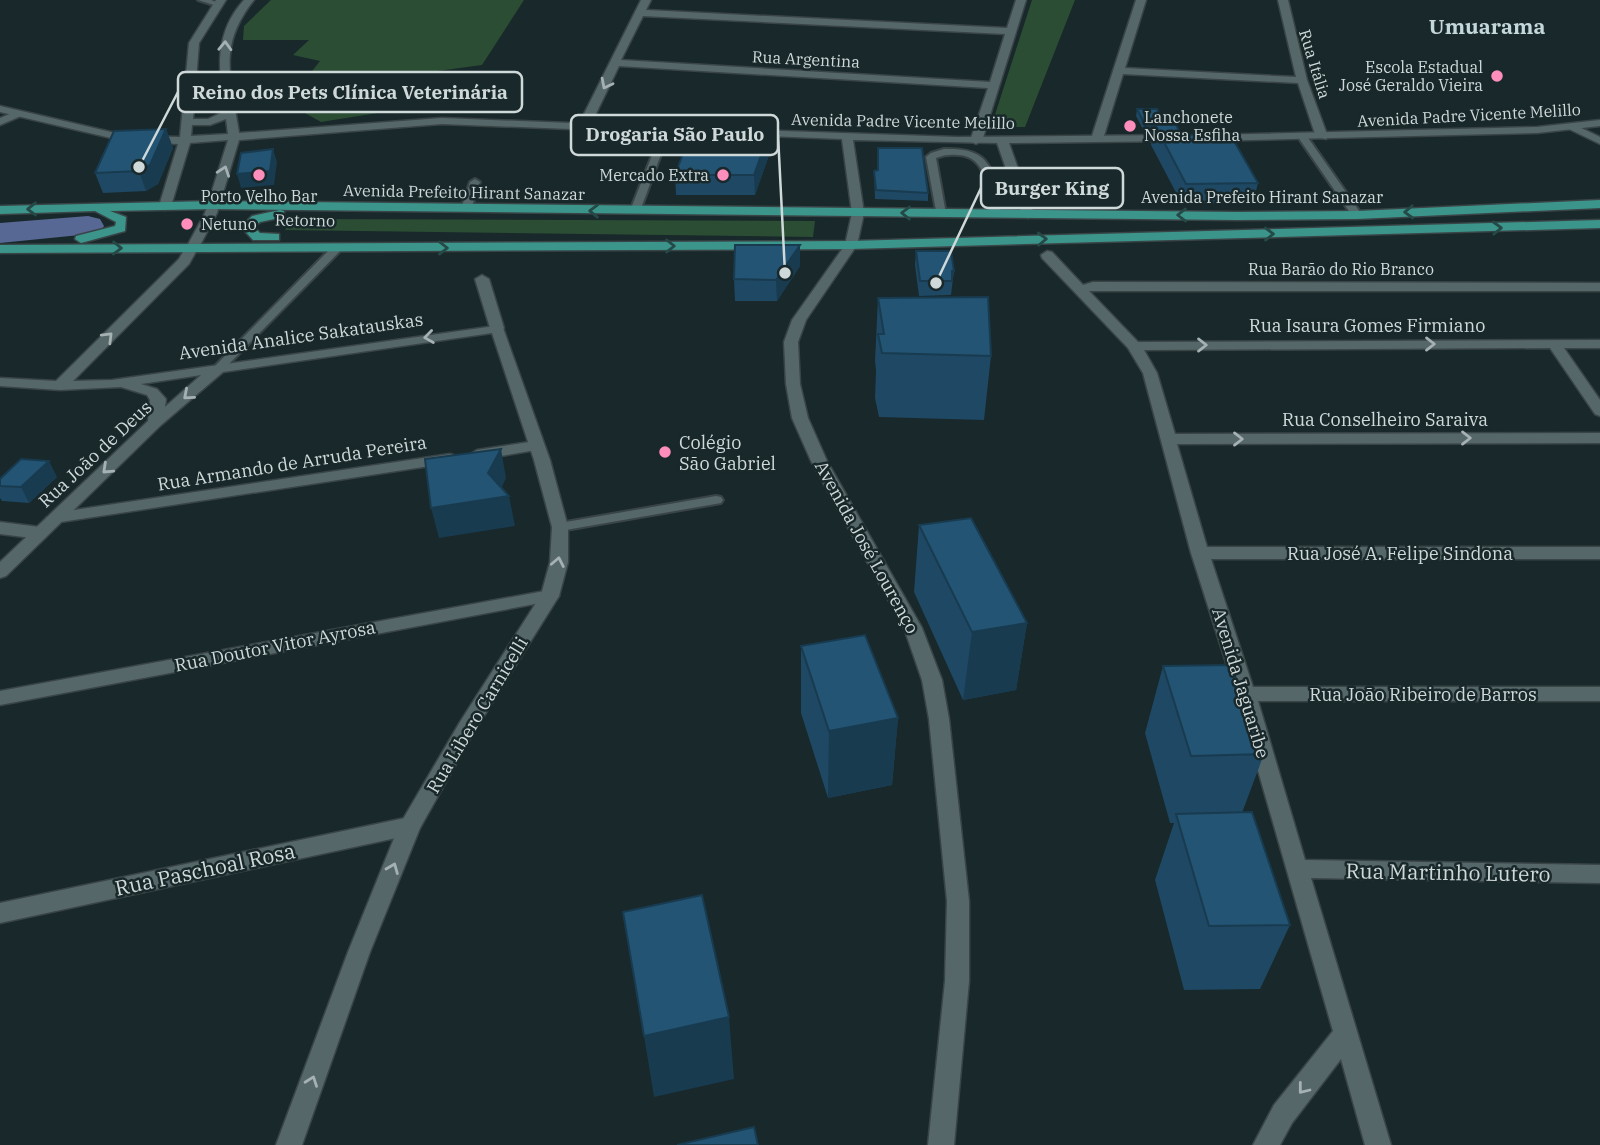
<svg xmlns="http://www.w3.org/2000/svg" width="1600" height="1145" font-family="'IBM Plex Serif',serif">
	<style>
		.green { fill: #2b4d34 }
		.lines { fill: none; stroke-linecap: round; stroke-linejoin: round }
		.river { fill: #576894; fill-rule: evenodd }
		.service-casing { stroke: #394447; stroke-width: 4 }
		.minor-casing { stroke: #394447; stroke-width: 3 }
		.tertiary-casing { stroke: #394447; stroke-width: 3 }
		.secondary-casing { stroke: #394447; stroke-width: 3 }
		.primary-casing { stroke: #394447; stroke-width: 3 }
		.service { fill: #56676a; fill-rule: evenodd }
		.minor { fill: #56676a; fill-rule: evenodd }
		.tertiary { fill: #56676a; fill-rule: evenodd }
		.secondary { fill: #56676a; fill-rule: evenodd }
		.primary { fill: #3c958a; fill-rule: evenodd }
		.wall { fill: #1e4863 }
		.shaded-wall { fill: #183b50 }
		.building { fill: #235473; stroke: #183b50; stroke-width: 2 }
		.oneway { stroke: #a5b1b3 }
		.oneway2 { stroke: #244947 }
		.poi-dot { fill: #fe8ebc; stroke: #19282a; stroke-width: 2.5 }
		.labels { text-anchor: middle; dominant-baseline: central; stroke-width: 5; stroke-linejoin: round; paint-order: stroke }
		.far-street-label { font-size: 16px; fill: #cfd9da; stroke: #19282a }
		.far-poi-label { font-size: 16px; fill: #cfd9da; stroke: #19282a; text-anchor: end }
		.street-label { font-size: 18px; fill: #cfd9da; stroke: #19282a }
		.poi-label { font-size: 18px; fill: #cfd9da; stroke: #19282a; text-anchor: start }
		.far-district-label { font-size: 21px; font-weight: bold; fill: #c4d7da; stroke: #19282a }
		.near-street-label { font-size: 21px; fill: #cfd9da; stroke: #19282a }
		.leader { fill: none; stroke: #cfd9da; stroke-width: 2.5 }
		.callout-dot { fill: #cfd9da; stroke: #19282a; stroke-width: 2.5 }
		.callout { fill: #19282a; stroke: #cfd9da; stroke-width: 2.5 }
		.callout-label { font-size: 19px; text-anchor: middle; font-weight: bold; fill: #cfd9da }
	</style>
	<rect width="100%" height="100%" fill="#19282a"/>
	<g class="green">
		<path d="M271,0H524L482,65L415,74L390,111L321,122L287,103L320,61L293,55L309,40H243L244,26Z"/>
		<path d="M1032,0H1075L1025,127H991Z"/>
		<path d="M293,219L815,221L813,237L285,230Z"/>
	</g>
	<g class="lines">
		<path class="river" d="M88,216L100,219L104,226L100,233L0,243V223Z"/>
		<g class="service-casing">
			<g id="service">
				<path d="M198,0H211L221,4L217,6Z"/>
				<path d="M666,127L670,130L640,211L632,213L630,211L662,130Z"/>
				<path d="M1300,135H1306L1362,215L1361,217H1353L1298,137Z"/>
				<path d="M944,149C976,148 990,156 997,188C998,197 1001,208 1000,216L991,214C987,192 988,156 958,155C950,154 943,155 936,158L946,214L937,216L926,157L931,153Z"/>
				<path d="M475,179L480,182L471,209L463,211L461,209L470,182Z"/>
				<path d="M338,244L342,245V249L224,369H216V365L334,245Z"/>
				<path d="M716,496L721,497L723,500L721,503L560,531L553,527L560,523Z"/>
			</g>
		</g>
		<g class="minor-casing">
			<g id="minor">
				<path d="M641,0H651L646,10L1007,28L1016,0H1026L982,141L976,144L970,141L988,88L619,66L590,126L580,128L578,126ZM643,16L1005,34L990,82L621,60Z"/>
				<path d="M1136,0H1146L1125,68L1296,77L1278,0H1288L1307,80L1328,137L1326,139L1316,137L1298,83L1123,74L1103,139L1093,141L1091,139Z"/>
				<path d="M17,111L22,114L21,116L0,125V118Z"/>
				<path d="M1573,124L1600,137V144L1569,129L1567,127Z"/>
				<path d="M1047,251L1052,252L1083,285L1093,282L1600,283V291H1089L1138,342L1600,340V348H1564L1600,400V416L1595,414L1550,348L1144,350L1157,373L1175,434L1600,433V443L1177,444L1207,547H1600V559H1211L1253,687H1600V701H1258L1305,860L1600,865V883L1311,878L1391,1145H1365L1341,1059L1292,1123L1280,1145H1253L1274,1105L1333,1031L1236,694L1191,553L1143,373L1128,348L1042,258L1041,255Z"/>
				<path d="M482,275L489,279L504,328L502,331H492L490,328L475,279Z"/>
				<path d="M536,441L542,443L544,446L542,449L477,460L469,455L477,450Z"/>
				<path d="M450,454L456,456L458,459L456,462L54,523L46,518L54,513Z"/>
				<path d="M0,522L40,527L48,533L40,539L0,534Z"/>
				<path d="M550,590L559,596L556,600L0,705V691Z"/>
				<path d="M410,817L417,820L421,826L417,832L410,835L0,923V903Z"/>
			</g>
		</g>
		<g class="tertiary-casing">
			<path id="tertiary" d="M192,244L198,248L189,264L73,381L112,380L502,325L550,460L568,527V562L559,596L474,732L420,828L370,952L302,1145H276L348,952L399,826L460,722L541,595L550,562L552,527L534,460L492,333L223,372L161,425L6,576L0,578V562L148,421L150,400L147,395L121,387L60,390L0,386V378L56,381L179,259L187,245ZM201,375L165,407L166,399L157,389L141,384Z"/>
		</g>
		<g class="secondary-casing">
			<g id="secondary">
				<path d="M216,0H226L199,43L193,119H208L225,111C218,70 214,33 244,0H254C217,46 231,79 239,133L442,118L720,129L726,132L720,135L442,124L239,140L217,213L197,251H187L186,248L205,213L228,140L190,143L171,206L165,210L159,206L178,144L128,142L0,112V106L128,136L180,137L189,43ZM226,119L228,134L191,136L192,125H210Z"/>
				<path d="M1600,120V126L1537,133L1210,141L1204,138L1210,135L1537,127Z"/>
				<path d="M751,130L957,137L1175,135L1181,138L1175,141L1009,143L1034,214L1028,218L1022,214L997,143L853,140L864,213L857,245L806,320L798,342L800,384L808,418L827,461L922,628L942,680L949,719L969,901V981L954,1145H928L945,981L947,901L929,719L922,680L904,628L811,461L792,418L786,384L784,342L792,320L845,245L852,213L842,139L747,135L745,133Z"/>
			</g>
		</g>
		<g class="primary-casing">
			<g id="primary">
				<path d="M1600,200V208L1357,219L1237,220L213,209L110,211L126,217L125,231L81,243L75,239L76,236L115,226L116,222L95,211L0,214V206L213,201L1237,212L1357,211Z"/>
				<path d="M280,210L284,211V217L260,222L254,227L260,233L279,234V240H253L241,227L252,216Z"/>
				<path d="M1600,220V228L851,249L0,253V245L851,241Z"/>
			</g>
		</g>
		<use href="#service" class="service"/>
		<use href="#minor" class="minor"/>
		<use href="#tertiary" class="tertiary"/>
		<use href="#secondary" class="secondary"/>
		<use href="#primary" class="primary"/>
	</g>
	<g class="wall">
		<path d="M1137,109L1166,125L1258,183L1253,203L1182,204L1151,145L1153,133H1145L1136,116Z"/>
		<path d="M772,125L773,144L755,195H676L675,175Z"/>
		<path d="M166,129L173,148L158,184L146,191L103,193L95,173Z"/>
		<path d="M874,171L928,193V201L875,199Z"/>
		<path d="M916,251L954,271L951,295L919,296L915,265Z"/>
		<path d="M800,266L777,301H735L734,279Z"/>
		<path d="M878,298L991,356L984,420L879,417L875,398L876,370L875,361Z"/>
		<path d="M57,477L29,503L2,501L0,498V479Z"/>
		<path d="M919,525L1027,623L1016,690L963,700L914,592Z"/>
		<path d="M801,646L898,718L892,785L828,798L801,713Z"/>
		<path d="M1163,666L1264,754L1242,813L1290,925L1260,989L1184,990L1155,880L1174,823H1170L1145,733Z"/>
	</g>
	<g class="shaded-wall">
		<path d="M772,125L773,144L755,195L754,175Z"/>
		<path d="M166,129L173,148L158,184L146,191L139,171Z"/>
		<path d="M273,149L277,162L274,185L241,188L237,174Z"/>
		<path d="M800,245V266L777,301L776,280Z"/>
		<path d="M501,449L506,478L497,498L509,496L515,526L439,538L431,508L488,473Z"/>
		<path d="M49,461L57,477L29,503L21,487Z"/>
		<path d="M1027,623L1016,690L963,700L972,632Z"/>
		<path d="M898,718L892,785L828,798L829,731Z"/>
		<path d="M729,1017L734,1079L654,1097L644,1036Z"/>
	</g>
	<g class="building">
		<path d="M1137,109H1157L1166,125L1146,127Z"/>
		<path d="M700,123L772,125L754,175H675L690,135L698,134Z"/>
		<path d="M1155,125H1176L1182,135L1230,134L1258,183L1186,184Z"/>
		<path d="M166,129L150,165L139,171L95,173L114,131Z"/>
		<path d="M878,148H922L928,193L876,190L874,171L878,170Z"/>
		<path d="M273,149L270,171L237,174L241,153Z"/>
		<path d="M735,245H800L776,280L734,279Z"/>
		<path d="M916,251H951L954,271H952V281H920Z"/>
		<path d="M988,297L991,356L882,353L878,334H884L878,298Z"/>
		<path d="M501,449L488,473L509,496L431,508L425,459Z"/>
		<path d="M21,459L49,461L21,487L0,486V479Z"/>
		<path d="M971,518L1027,623L972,632L919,525Z"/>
		<path d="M865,635L898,718L829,731L801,646Z"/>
		<path d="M1231,665L1264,754L1191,756L1163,666Z"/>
		<path d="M1252,812L1290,925L1209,926L1176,814Z"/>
		<path d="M702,895L729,1017L644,1036L623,912Z"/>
		<path d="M754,1127L758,1145H677Z"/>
	</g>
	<defs><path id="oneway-chevron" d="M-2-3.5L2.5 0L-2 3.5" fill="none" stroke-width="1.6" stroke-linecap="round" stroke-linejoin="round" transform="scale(1.75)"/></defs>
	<g class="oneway">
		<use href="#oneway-chevron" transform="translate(225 46) rotate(-88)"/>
		<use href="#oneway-chevron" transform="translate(606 84) rotate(117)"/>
		<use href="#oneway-chevron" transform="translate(224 171) rotate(-71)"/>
		<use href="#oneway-chevron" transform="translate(108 337) rotate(-45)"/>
		<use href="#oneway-chevron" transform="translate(429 337) rotate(172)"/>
		<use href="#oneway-chevron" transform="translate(1430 344)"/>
		<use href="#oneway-chevron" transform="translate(1202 345)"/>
		<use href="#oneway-chevron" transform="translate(188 395) rotate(139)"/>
		<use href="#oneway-chevron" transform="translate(1466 438)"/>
		<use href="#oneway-chevron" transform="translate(1238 439)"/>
		<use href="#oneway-chevron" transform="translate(107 469) rotate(137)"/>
		<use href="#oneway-chevron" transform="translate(558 562) rotate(-79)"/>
		<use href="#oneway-chevron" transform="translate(393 868) rotate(-68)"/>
		<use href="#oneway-chevron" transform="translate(312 1081) rotate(-70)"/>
		<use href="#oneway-chevron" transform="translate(1303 1089) rotate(128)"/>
	</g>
	<g class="oneway2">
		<use href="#oneway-chevron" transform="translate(32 209) rotate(179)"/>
		<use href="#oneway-chevron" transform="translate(594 211) rotate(-179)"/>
		<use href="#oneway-chevron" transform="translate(1409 212) rotate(178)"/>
		<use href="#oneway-chevron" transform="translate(906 213) rotate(-179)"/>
		<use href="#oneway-chevron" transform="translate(1182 215) rotate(-180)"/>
		<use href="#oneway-chevron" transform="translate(1497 228) rotate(-2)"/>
		<use href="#oneway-chevron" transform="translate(1269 234) rotate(-1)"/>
		<use href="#oneway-chevron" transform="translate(1042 239) rotate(-2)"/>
		<use href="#oneway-chevron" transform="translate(670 246)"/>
		<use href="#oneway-chevron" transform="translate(117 248) rotate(1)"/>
		<use href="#oneway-chevron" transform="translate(443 248)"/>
	</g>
	<g class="poi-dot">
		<circle cx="1497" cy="76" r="7"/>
		<circle cx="1130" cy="126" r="7"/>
		<circle cx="259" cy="175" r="7"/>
		<circle cx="723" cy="175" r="7"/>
		<circle cx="187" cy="224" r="7"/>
		<circle cx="665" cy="452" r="7"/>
	</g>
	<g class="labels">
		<g class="far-street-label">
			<text transform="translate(806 59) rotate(3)">Rua Argentina</text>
			<text transform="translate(1315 64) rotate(73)">Rua Itália</text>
			<text transform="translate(1469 115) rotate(-3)">Avenida Padre Vicente Melillo</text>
			<text transform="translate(903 121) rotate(1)">Avenida Padre Vicente Melillo</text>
			<text transform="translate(464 192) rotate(1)">Avenida Prefeito Hirant Sanazar</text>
			<text x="1262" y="197">Avenida Prefeito Hirant Sanazar</text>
			<text transform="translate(305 220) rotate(1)">Retorno</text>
			<text x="1341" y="269">Rua Barão do Rio Branco</text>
		</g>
		<g class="far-poi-label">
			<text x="1483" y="67">Escola Estadual<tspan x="1483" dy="18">José Geraldo Vieira</tspan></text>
			<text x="1144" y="117" text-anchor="start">Lanchonete<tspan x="1144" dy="18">Nossa Esfiha</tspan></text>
			<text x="709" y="175">Mercado Extra</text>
			<text x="259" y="196" text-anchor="middle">Porto Velho Bar</text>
			<text x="201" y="224" text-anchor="start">Netuno</text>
		</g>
		<g class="street-label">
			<text x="1367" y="325">Rua Isaura Gomes Firmiano</text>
			<text transform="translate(301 336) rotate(-8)">Avenida Analice Sakatauskas</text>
			<text x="1385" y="419">Rua Conselheiro Saraiva</text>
			<text transform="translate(95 454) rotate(-43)">Rua João de Deus</text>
			<text transform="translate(292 463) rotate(-9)">Rua Armando de Arruda Pereira</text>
			<text transform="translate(867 547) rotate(61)">Avenida José Lourenço</text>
			<text x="1400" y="553">Rua José A. Felipe Sindona</text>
			<text transform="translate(275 646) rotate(-11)">Rua Doutor Vitor Ayrosa</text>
			<text transform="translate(1241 683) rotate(73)">Avenida Jaguaribe</text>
			<text x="1423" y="694">Rua João Ribeiro de Barros</text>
			<text transform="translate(477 715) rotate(-59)">Rua Libero Carnicelli</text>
		</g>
		<g class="poi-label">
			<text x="679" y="442">Colégio<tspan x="679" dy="21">São Gabriel</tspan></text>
		</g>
		<g class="far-district-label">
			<text x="1487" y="26">Umuarama</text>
		</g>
		<g class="near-street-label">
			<text transform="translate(205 869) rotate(-12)">Rua Paschoal Rosa</text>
			<text transform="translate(1448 872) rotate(1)">Rua Martinho Lutero</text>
		</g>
	</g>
	<path class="leader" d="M139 167L178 92M785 273L778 135M936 283L981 188"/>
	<g class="callout-dot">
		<circle cx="139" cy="167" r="7"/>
		<circle cx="785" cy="273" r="7"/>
		<circle cx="936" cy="283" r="7"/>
	</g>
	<g class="callout">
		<rect x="178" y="72" width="344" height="40" rx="7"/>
		<rect x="571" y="115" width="207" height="40" rx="7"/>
		<rect x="981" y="168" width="142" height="40" rx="7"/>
	</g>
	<g class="callout-label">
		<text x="350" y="99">Reino dos Pets Clínica Veterinária</text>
		<text x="675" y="141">Drogaria São Paulo</text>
		<text x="1052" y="195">Burger King</text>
	</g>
</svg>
